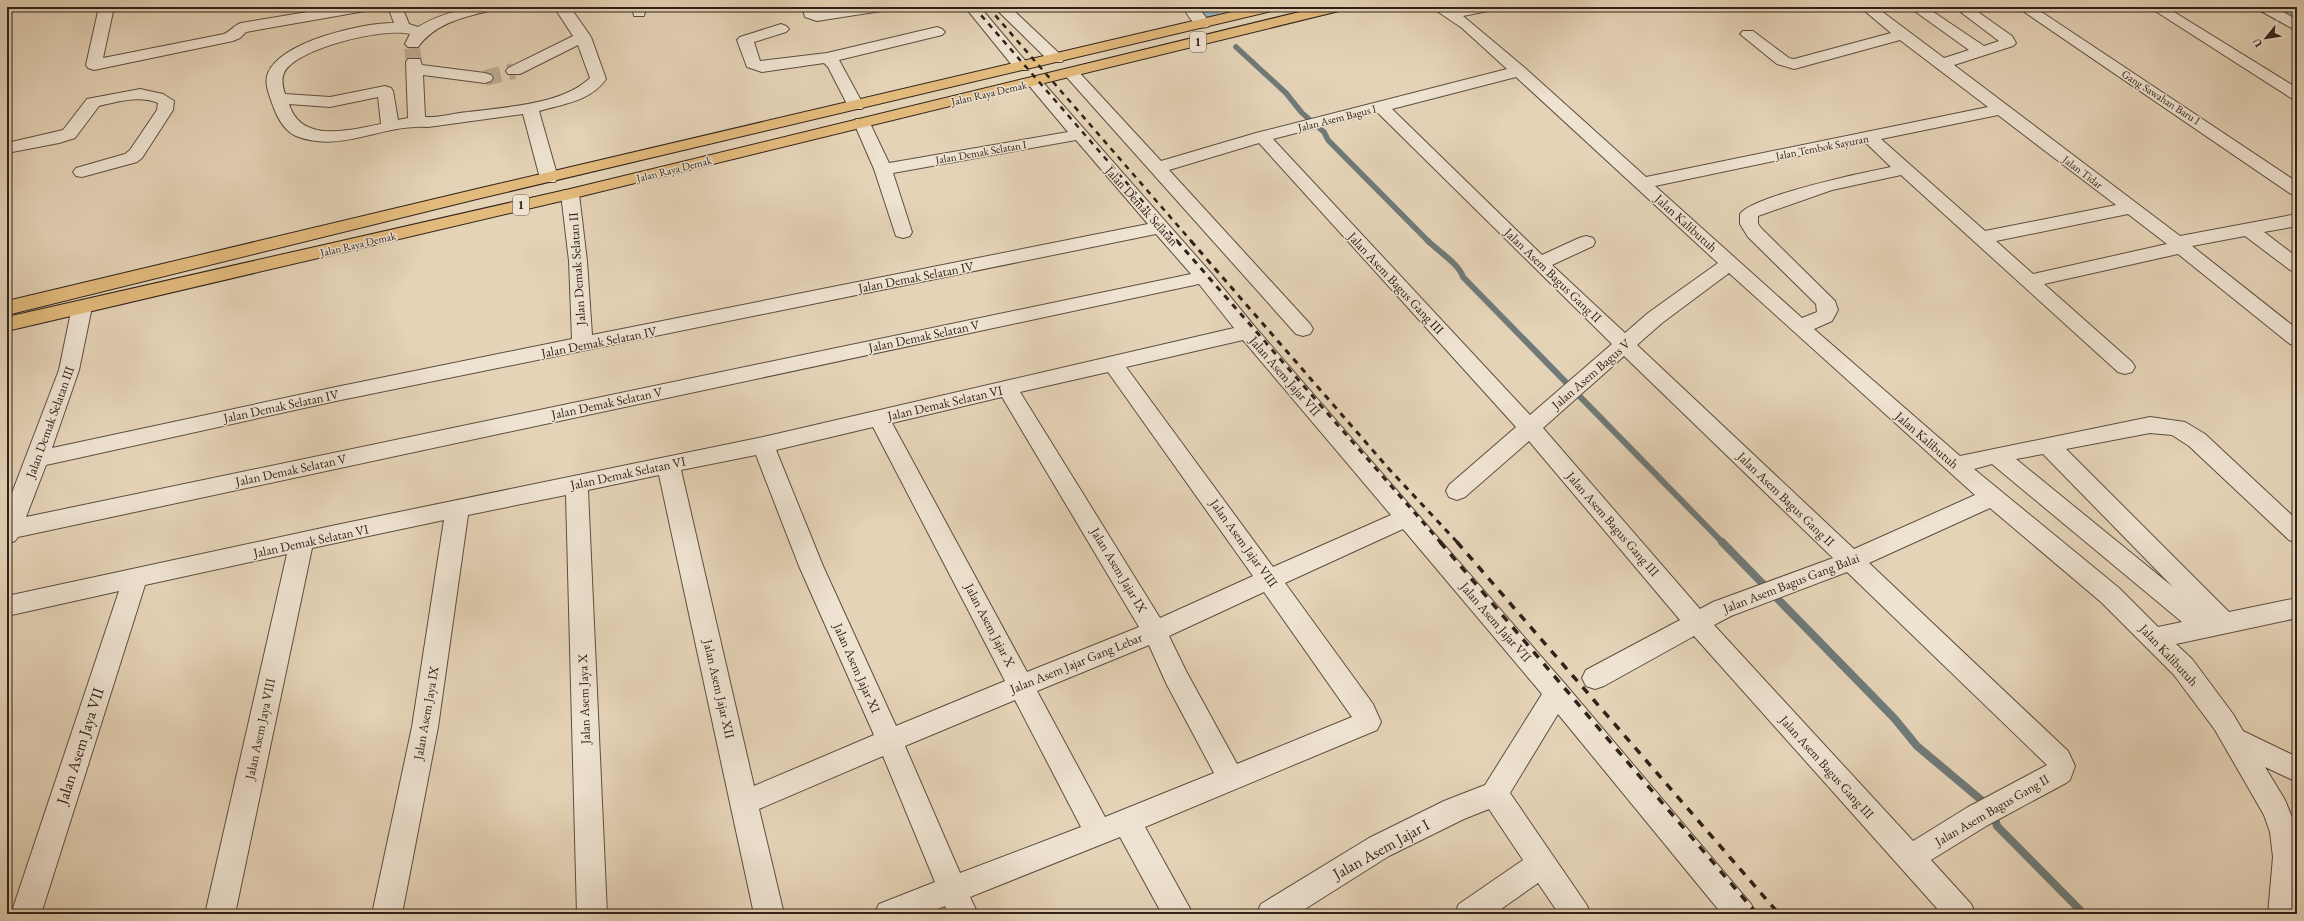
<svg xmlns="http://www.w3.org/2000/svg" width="2304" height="921" font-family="'EB Garamond',serif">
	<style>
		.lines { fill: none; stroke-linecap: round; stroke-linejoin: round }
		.stream-far2 { stroke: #6f7a78; stroke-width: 5.5 }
		.stream-far1 { stroke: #6f7a78; stroke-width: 6 }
		.stream { stroke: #6f7a78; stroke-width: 8 }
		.river { fill: #99b6b8; fill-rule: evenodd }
		.minor-tunnel { stroke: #c1af97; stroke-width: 16; stroke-dasharray: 16 8; stroke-linecap: butt }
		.minor-casing { stroke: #5d4e40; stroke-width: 2 }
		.highway-casing { stroke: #302119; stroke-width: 2 }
		.minor { fill: #eee2d0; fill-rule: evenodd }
		.highway { fill: #e2ba7c; fill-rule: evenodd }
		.rail-far2 { stroke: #302119; stroke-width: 2.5; stroke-dasharray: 5.5 5.5; stroke-linecap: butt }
		.rail-far1 { stroke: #302119; stroke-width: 3; stroke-dasharray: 6 6; stroke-linecap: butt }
		.rail { stroke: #302119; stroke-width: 3.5; stroke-dasharray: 8 8; stroke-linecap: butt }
		.labels { text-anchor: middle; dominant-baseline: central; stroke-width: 3; stroke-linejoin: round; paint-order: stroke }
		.far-street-label { font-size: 11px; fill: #302119; stroke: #eee2d0 }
		.shield { fill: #eee2d0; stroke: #695b50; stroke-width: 1 }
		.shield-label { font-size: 12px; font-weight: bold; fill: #302119 }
		.street-label { font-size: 13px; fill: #302119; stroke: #eee2d0 }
		.near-street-label { font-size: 16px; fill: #302119; stroke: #eee2d0 }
	</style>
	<rect width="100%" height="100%" fill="#e5d3b7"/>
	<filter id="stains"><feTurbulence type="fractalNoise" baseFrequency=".005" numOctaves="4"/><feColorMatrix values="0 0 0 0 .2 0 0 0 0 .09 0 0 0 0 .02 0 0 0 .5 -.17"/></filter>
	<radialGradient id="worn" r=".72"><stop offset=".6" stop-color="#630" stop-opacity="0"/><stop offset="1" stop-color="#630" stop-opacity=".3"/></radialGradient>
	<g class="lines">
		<path class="stream-far2" d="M1236,47L1286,93L1302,113L1324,132L1328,140L1429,242"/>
		<path class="stream-far1" d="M1428,241C1438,251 1459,264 1463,277L1723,543"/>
		<path class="stream" d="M1722,542L1894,718L1917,746L1992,809L1997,826L2084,914"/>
		<g class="river">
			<path d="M1186,7H1216L1220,13L1215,19L1205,22L1195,19Z"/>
			<path d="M2260,7L2297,8V29C2284,26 2268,19 2260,7Z"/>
		</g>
		<g class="minor-tunnel">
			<path d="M412,48L414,62"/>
			<path d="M485,78L514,71"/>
		</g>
		<g class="minor-casing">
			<g id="minor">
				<path d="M99,7H114L103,58L224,34C231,31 234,25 241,23L338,7H372L365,11L246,32L240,38L233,41L94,70L88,68L86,65Z"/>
				<path d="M388,7H402L409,24L418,27C444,12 466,7 495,7L493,10C465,17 436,22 418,47H408L405,44L410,34C386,27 295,48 284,73C281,80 283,88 285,94L330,97L385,86L391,88L393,91L398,120L408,118L406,62L408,59H420L422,65L485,73L491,75L493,78L491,81L485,83L423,75L425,117C439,118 454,113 468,112C504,107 562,105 590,78L578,45L520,74H508L506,71L508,68L573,36L554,7H570L591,37L606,79C591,101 563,104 539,111L558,178L555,182H543L540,178L523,114L428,127C384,123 340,154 296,136C284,131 276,115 272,103C269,94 264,83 268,73C282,41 362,23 394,23ZM378,97L381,124C350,130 301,144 289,104L330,107Z"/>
				<path d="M632,7H646L644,16H634Z"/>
				<path d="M802,7H816L817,11L849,7H888L881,11L817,21L805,17Z"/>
				<path d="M965,7H980L1028,64L1030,67L1028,70H1016Z"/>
				<path d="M994,7H1010L1062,56L1064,59L1062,62H1050Z"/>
				<path d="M1183,7H1198L1211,24L1208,27C1195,30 1189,17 1183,7Z"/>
				<path d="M1431,7H1448L1452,9L1495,7L1493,10L1463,16L1525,68L1646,177L1988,107L1900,40L1794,69L1777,64L1740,34L1743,31H1753L1789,58L1794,59L1891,33L1860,7H1876L1944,58L1969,50L1909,7H1926L1984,46L1999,41L1954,7H1971L2012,36L2016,43L2013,46L1954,65L2180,236L2297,214V226L2264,232L2297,257V272L2290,270L2245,236L2192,246L2297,329V346L2290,344L2178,254L2044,284L2132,362L2135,367L2132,372L2125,374L2118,372L1901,175L1832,190L1758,216V224L1762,229L1835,301L1838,310L1832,321L1814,329L1960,456L2150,417L2185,422L2205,434L2297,520V543L2289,540L2189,446L2172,435L2150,433L2066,449L2229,612L2297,598V618L2176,644L2192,659L2233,714L2243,731L2297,757V782L2265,767L2285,800L2297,830V914H2268L2273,857L2270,832L2264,815L2215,730L2174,675L2101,602L1990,508L1869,563L2068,751L2075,766L2070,780L2066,783L1988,825L1931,860L1971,904L1976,914H1942L1694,636L1604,686L1595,689L1586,686L1582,678L1586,670L1680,620L1529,441L1465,497L1457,500L1449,497L1446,491L1449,485L1516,427L1259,143L1169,170L1310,324L1313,329L1310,334L1303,336L1296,334L1063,73L1065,70H1077L1161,161L1256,133L1507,69L1462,28ZM1516,77L1718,263L1648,313L1625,333L1552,265L1593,246L1595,242L1593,238L1586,236L1579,238L1542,255L1392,109ZM1377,112L1612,344L1530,415L1273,139ZM1998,115L2116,205L1985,231L1881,139ZM1865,142L1891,167C1865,172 1752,196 1740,214V224L1748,237L1816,304L1817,312L1802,318L1655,186ZM2128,214L2167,244L2033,274L1996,241ZM1729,273L1975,495L1854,549L1637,345L1662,323ZM1624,356L1833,558L1713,602L1700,609L1543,428ZM2043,454L2173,587L2016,459ZM1992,464L2182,622L2158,627L2119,588L1974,469ZM1847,572L2047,765L1968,807L1913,841L1714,625L1731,616Z"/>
				<path d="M2017,7H2034L2297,182V195L2291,194Z"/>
				<path d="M2149,7H2166L2297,88V100L2291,98Z"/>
				<path d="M2257,7H2275L2297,20V31L2259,10Z"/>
				<path d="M781,24L786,26L789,29L786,32L754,42L760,61L827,53L937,27L942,29L945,32L942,35L839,60L864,106L862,109H850L848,106L828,67L824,63L762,72L747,67L737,40L740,37Z"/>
				<path d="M1034,77L1040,79L1211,273L1255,327L1566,685L1751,904L1756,914H1722L1558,714L1510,793L1586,904L1591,914H1559L1538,883L1494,914H1454L1459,904L1523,860L1489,809L1464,819L1389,856L1297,914H1256L1261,904L1369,838L1444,801L1485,785L1542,694L1403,529L1285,583L1373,704L1381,722L1377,730L1145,827L1193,914H1162L1120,837L970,897L978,914H948L945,906L925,914H874L879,904L935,882L883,756L759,809L784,914H754L659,475L588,490L607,914H577L566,495L468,515L438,727L402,914H372L412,727L444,520L312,548L235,914H205L287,554L145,585L41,914H11L119,591L7,616V596L336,525L763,437L1234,328L1199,284L18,537L15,541L7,544V506L59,370L72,307L75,302L82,301L89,302L92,307L79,370L52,448L336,387L572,339L569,261L561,194L564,190H576L579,194L587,261L592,335L1148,224L1076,140L893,173L912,232L910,236L903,238L896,236L874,169L854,123L856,119H868L889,163L1068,132L1026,82L1028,79ZM1156,234L1191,274L26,517L46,465L336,401ZM1243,340L1391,515L1273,567L1126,367ZM1108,372L1253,576L1160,618L1020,392ZM1002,397L1139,627L1027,672L892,423ZM873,427L1005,681L896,726L823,566L776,450ZM756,455L799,566L874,735L754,786L681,470ZM1264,592L1352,717L1237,764L1186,671L1169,636ZM1149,645L1167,685L1214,773L1105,817L1037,691ZM1015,700L1081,827L960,873L905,746Z"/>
				<path d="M140,89L163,94L174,101L173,110L142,158L137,162L82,177L76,176L73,172L76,168L125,154L130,150L157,110L158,103C139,95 117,102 99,106L75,138L59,143L7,153V143L63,130L87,99Z"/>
			</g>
		</g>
		<g class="highway-casing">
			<g id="highway">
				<path d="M1253,7H1279L1272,11L481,198L7,315V301L481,188Z"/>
				<path d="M1320,7H1346L1339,11L570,199L7,331V317L570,189Z"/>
			</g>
		</g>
		<use href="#minor" class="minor"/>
		<use href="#highway" class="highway"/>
		<g class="rail-far2">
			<path d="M974,7L1178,242"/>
			<path d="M988,7L1192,242"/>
		</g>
		<g class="rail-far1">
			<path d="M1177,241L1441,543"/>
			<path d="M1191,241L1389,469L1458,543"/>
		</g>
		<g class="rail">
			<path d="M1440,542L1757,914"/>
			<path d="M1457,542L1779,914"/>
		</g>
	</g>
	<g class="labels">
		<g class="far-street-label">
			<text transform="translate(989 93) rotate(-13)">Jalan Raya Demak</text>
			<text transform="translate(2161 97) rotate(33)">Gang Sawahan Baru I</text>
			<text transform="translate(1337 118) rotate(-14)">Jalan Asem Bagus I</text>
			<text transform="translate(1822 147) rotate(-11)">Jalan Tembok Sayuran</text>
			<text transform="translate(981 152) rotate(-10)">Jalan Demak Selatan I</text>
			<text transform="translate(674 169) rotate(-14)">Jalan Raya Demak</text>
			<text transform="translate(2083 172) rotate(37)">Jalan Tidar</text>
			<text transform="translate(358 244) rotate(-13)">Jalan Raya Demak</text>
		</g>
		<g class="shield">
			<rect x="1190" y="32" width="16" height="20" rx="3"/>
			<rect x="513" y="195" width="16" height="20" rx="3"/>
		</g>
		<g class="shield-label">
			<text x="1198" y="42">1</text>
			<text x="521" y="205">1</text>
		</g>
		<g class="street-label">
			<text transform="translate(1142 206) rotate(48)">Jalan Demak Selatan</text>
			<text transform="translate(1686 223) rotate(42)">Jalan Kalibutuh</text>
			<text transform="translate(577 269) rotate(-94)">Jalan Demak Selatan II</text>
			<text transform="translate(1553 275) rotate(44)">Jalan Asem Bagus Gang II</text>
			<text transform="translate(916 277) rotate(-11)">Jalan Demak Selatan IV</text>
			<text transform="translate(1396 283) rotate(47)">Jalan Asem Bagus Gang III</text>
			<text transform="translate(924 336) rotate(-12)">Jalan Demak Selatan V</text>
			<text transform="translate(599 342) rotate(-11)">Jalan Demak Selatan IV</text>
			<text transform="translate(1591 374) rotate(-41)">Jalan Asem Bagus V</text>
			<text transform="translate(1285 376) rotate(49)">Jalan Asem Jajar VII</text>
			<text transform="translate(607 403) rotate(-12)">Jalan Demak Selatan V</text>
			<text transform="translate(945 403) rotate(-13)">Jalan Demak Selatan VI</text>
			<text transform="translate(281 406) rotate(-12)">Jalan Demak Selatan IV</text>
			<text transform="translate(50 422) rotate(-70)">Jalan Demak Selatan III</text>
			<text transform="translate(1927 440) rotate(41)">Jalan Kalibutuh</text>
			<text transform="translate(291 470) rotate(-12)">Jalan Demak Selatan V</text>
			<text transform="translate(628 473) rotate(-12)">Jalan Demak Selatan VI</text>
			<text transform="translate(1786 499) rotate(44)">Jalan Asem Bagus Gang II</text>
			<text transform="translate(1613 524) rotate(49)">Jalan Asem Bagus Gang III</text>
			<text transform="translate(311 541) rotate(-12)">Jalan Demak Selatan VI</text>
			<text transform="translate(1244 543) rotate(54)">Jalan Asem Jajar VIII</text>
			<text transform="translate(1119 570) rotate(59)">Jalan Asem Jajar IX</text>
			<text transform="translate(1791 583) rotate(-21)">Jalan Asem Bagus Gang Balai</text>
			<text transform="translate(1496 622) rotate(49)">Jalan Asem Jajar VII</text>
			<text transform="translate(990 625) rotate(62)">Jalan Asem Jajar X</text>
			<text transform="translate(2169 655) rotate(47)">Jalan Kalibutuh</text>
			<text transform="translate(1076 663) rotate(-22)">Jalan Asem Jajar Gang Lebar</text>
			<text transform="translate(857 668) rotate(66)">Jalan Asem Jajar XI</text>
			<text transform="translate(719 689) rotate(77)">Jalan Asem Jajar XII</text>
			<text transform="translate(584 699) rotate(-92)">Jalan Asem Jaya X</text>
			<text transform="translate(426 713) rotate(-80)">Jalan Asem Jaya IX</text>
			<text transform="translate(260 729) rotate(-78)">Jalan Asem Jaya VIII</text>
			<text transform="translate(1827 767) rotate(48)">Jalan Asem Bagus Gang III</text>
			<text transform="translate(1992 810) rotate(-30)">Jalan Asem Bagus Gang II</text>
		</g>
		<g class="near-street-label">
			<text transform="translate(80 746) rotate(-72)">Jalan Asem Jaya VII</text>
			<text transform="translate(1381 849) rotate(-29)">Jalan Asem Jajar I</text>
		</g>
	</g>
	<rect width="2304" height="921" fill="none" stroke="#e5d3b7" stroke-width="24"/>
	<rect x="8" y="8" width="2288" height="905" fill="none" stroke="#302119" stroke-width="2"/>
	<rect x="12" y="12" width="2280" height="897" fill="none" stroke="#302119"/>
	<g transform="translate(2266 38) rotate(240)" stroke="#eee2d0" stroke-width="3" paint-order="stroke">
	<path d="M0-3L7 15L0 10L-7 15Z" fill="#302119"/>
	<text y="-6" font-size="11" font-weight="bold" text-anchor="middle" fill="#302119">U</text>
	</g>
	<rect width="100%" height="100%" filter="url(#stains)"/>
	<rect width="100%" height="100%" fill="url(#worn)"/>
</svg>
